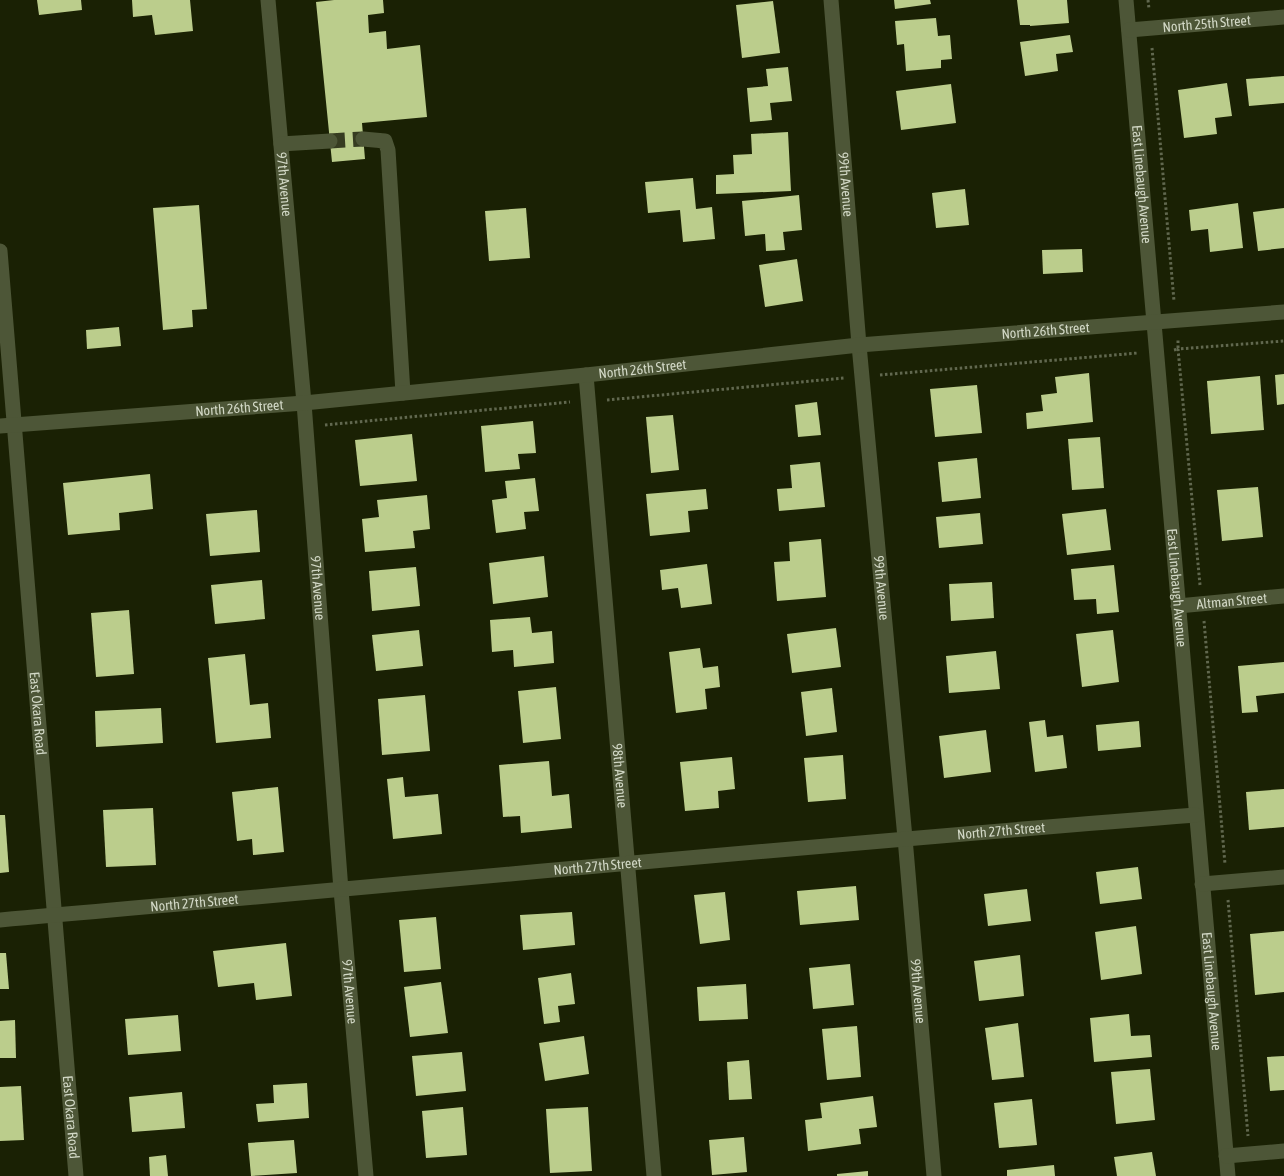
<svg xmlns="http://www.w3.org/2000/svg" width="1284" height="1176" font-family="'Asap Condensed',sans-serif">
	<style>
		.building { fill: #bbcd8c }
		.lines { fill: none; stroke-linecap: round; stroke-linejoin: round }
		.minor-tunnel { stroke: #363c21; stroke-width: 15; stroke-dasharray: 15 8; stroke-linecap: butt }
		.path { stroke: #61684f; stroke-width: 3; stroke-dasharray: 2.5 2.5; stroke-linecap: butt }
		.minor { stroke: #4d5637; stroke-width: 15 }
		.labels { text-anchor: middle; dominant-baseline: central; stroke-width: 5; stroke-linejoin: round; paint-order: stroke }
		.street-label { font-size: 14px; fill: #d2d8c6; stroke: #1a2104 }
	</style>
	<rect width="100%" height="100%" fill="#1a2104"/>
	<g class="building">
		<path d="M37,0H81L82,10L39,15Z"/>
		<path d="M132,0H190L193,31L155,35L152,15L133,17Z"/>
		<path d="M334,0H383L384,13L368,15L369,33L386,31L387,49L420,45L427,117L362,123L365,159L332,162L316,2Z"/>
		<path d="M894,0H930L931,4L895,9Z"/>
		<path d="M1017,0H1067L1069,23L1030,26V25H1020Z"/>
		<path d="M773,1L780,53L742,58L736,5Z"/>
		<path d="M936,18L938,36L950,35L952,59L941,60V68L906,71L904,44L897,45L895,21Z"/>
		<path d="M1070,35L1073,52L1056,54L1058,71L1025,76L1020,42Z"/>
		<path d="M788,67L792,101L770,103L772,120L750,122L747,88L768,86L766,69Z"/>
		<path d="M1284,76V103L1249,106L1246,79Z"/>
		<path d="M1227,83L1232,116L1215,118L1217,134L1184,138L1178,90Z"/>
		<path d="M951,84L956,123L901,130L896,91Z"/>
		<path d="M788,132L791,191L716,194V175L734,174L733,155L752,154L751,134Z"/>
		<path d="M693,178L696,209L712,207L715,239L683,242L680,210L648,213L645,182Z"/>
		<path d="M965,189L969,225L936,228L932,193Z"/>
		<path d="M799,195L802,230L783,232L785,250L766,251L765,234L745,236L742,201Z"/>
		<path d="M1238,203L1243,248L1210,252L1208,229L1191,231L1189,210Z"/>
		<path d="M199,205L207,309L192,310L193,327L163,330L153,208Z"/>
		<path d="M526,208L530,258L489,261L485,211Z"/>
		<path d="M1284,208V248L1258,251L1253,212Z"/>
		<path d="M1082,249L1083,272L1043,274L1042,250Z"/>
		<path d="M797,259L803,301L765,307L759,265Z"/>
		<path d="M119,327L121,346L87,349L86,330Z"/>
		<path d="M1089,373L1093,422L1027,429L1026,413L1043,411L1041,395L1057,393L1055,377Z"/>
		<path d="M1284,374V404L1277,405L1275,375Z"/>
		<path d="M1260,376L1264,430L1211,434L1207,381Z"/>
		<path d="M977,385L982,433L935,437L930,389Z"/>
		<path d="M817,402L821,435L798,437L795,405Z"/>
		<path d="M673,415L679,470L651,473L646,417Z"/>
		<path d="M533,421L536,453L518,454L520,469L485,472L481,426Z"/>
		<path d="M412,434L417,481L360,486L355,440Z"/>
		<path d="M1100,437L1104,488L1072,490L1068,439Z"/>
		<path d="M977,458L981,498L942,502L938,462Z"/>
		<path d="M820,462L825,507L779,511L777,489L792,488L790,465Z"/>
		<path d="M150,474L153,509L119,513L120,530L68,535L63,483Z"/>
		<path d="M535,478L539,511L524,512L526,529L496,533L492,500L507,498L505,481Z"/>
		<path d="M1258,487L1263,537L1222,541L1217,490Z"/>
		<path d="M706,489L708,509L688,511L690,532L650,536L646,494Z"/>
		<path d="M427,495L430,529L413,531L415,548L365,552L362,519L379,517L377,500Z"/>
		<path d="M1106,509L1111,550L1067,555L1062,514Z"/>
		<path d="M257,510L260,552L210,556L206,514Z"/>
		<path d="M980,513L983,544L939,548L936,517Z"/>
		<path d="M821,539L826,597L777,601L774,562L790,561L789,542Z"/>
		<path d="M544,556L548,597L493,604L489,563Z"/>
		<path d="M707,564L712,604L681,608L678,588L662,590L660,570Z"/>
		<path d="M1114,565L1119,612L1097,614L1096,599L1074,600L1071,569Z"/>
		<path d="M416,567L420,606L372,611L369,571Z"/>
		<path d="M262,580L265,619L215,624L211,585Z"/>
		<path d="M992,582L994,618L951,621L949,584Z"/>
		<path d="M129,610L134,674L96,677L91,613Z"/>
		<path d="M530,617L532,633L552,631L554,663L514,667L513,650L492,652L490,620Z"/>
		<path d="M836,628L841,667L792,673L787,634Z"/>
		<path d="M419,630L423,666L376,671L372,635Z"/>
		<path d="M1113,630L1119,682L1082,687L1076,634Z"/>
		<path d="M700,648L703,668L718,666L720,687L705,689L707,709L676,713L669,652Z"/>
		<path d="M996,651L1000,689L949,693L946,656Z"/>
		<path d="M245,654L250,705L268,703L271,738L216,743L208,658Z"/>
		<path d="M1284,662V693L1256,696L1258,712L1242,713L1238,666Z"/>
		<path d="M556,687L561,739L523,743L518,691Z"/>
		<path d="M832,688L837,732L806,736L801,692Z"/>
		<path d="M425,695L430,751L382,755L378,699Z"/>
		<path d="M161,708L163,743L96,747L95,711Z"/>
		<path d="M1045,720L1047,737L1063,735L1067,768L1035,772L1029,722Z"/>
		<path d="M1139,721L1141,747L1098,751L1096,725Z"/>
		<path d="M986,730L991,772L944,778L939,736Z"/>
		<path d="M843,755L846,799L808,802L804,758Z"/>
		<path d="M732,757L735,789L718,791L719,808L685,811L680,762Z"/>
		<path d="M549,761L552,796L569,794L572,828L521,833L520,816L503,817L499,765Z"/>
		<path d="M403,777L405,797L438,794L442,834L393,839L387,779Z"/>
		<path d="M278,787L284,852L253,855L252,839L237,841L232,792Z"/>
		<path d="M1284,789V827L1249,830L1246,792Z"/>
		<path d="M153,808L156,865L106,867L103,810Z"/>
		<path d="M0,815H5L9,872L0,873Z"/>
		<path d="M1138,867L1142,899L1100,904L1096,872Z"/>
		<path d="M856,886L859,920L800,925L797,891Z"/>
		<path d="M1027,889L1031,921L988,926L984,894Z"/>
		<path d="M725,892L730,940L700,944L694,895Z"/>
		<path d="M572,912L575,945L523,950L520,915Z"/>
		<path d="M436,917L441,969L404,972L399,920Z"/>
		<path d="M1136,926L1142,974L1101,980L1095,932Z"/>
		<path d="M1284,931V992L1255,995L1250,934Z"/>
		<path d="M286,943L292,996L256,1000L254,983L218,987L213,951Z"/>
		<path d="M0,953H6L9,989H0Z"/>
		<path d="M1020,955L1024,996L979,1001L974,961Z"/>
		<path d="M850,964L854,1005L813,1009L809,968Z"/>
		<path d="M571,973L575,1004L558,1006L560,1022L544,1024L538,978Z"/>
		<path d="M441,982L448,1033L410,1037L404,987Z"/>
		<path d="M746,984L748,1019L699,1021L697,987Z"/>
		<path d="M1129,1014L1131,1036L1150,1035L1152,1057L1094,1062L1090,1018Z"/>
		<path d="M178,1015L181,1051L128,1055L125,1019Z"/>
		<path d="M15,1020L16,1058H0V1021Z"/>
		<path d="M1018,1023L1024,1077L992,1080L985,1028Z"/>
		<path d="M857,1026L861,1077L827,1080L822,1029Z"/>
		<path d="M584,1036L589,1074L545,1081L539,1043Z"/>
		<path d="M462,1052L466,1091L416,1096L412,1056Z"/>
		<path d="M1284,1056V1090L1270,1091L1267,1057Z"/>
		<path d="M749,1060L752,1099L729,1100L727,1062Z"/>
		<path d="M1150,1069L1155,1120L1116,1124L1111,1072Z"/>
		<path d="M307,1083L309,1118L258,1122L256,1104L274,1103L273,1085Z"/>
		<path d="M21,1086L24,1140L0,1141V1087Z"/>
		<path d="M182,1092L185,1128L132,1132L129,1097Z"/>
		<path d="M873,1096L877,1127L859,1129L861,1144L808,1151L805,1120L822,1118L820,1103Z"/>
		<path d="M1032,1099L1037,1145L999,1148L994,1103Z"/>
		<path d="M463,1107L467,1155L426,1158L422,1111Z"/>
		<path d="M588,1107L592,1171L550,1173L546,1109Z"/>
		<path d="M744,1137L747,1172L712,1175L709,1140Z"/>
		<path d="M294,1140L297,1173L251,1176L248,1143Z"/>
		<path d="M1152,1152L1156,1176H1117L1114,1157Z"/>
		<path d="M166,1155L168,1176H150L149,1157Z"/>
		<path d="M1054,1165L1055,1176H1007V1170Z"/>
		<path d="M868,1171V1176H837V1174Z"/>
	</g>
	<g class="lines">
		<path class="minor-tunnel" d="M330,141L363,139"/>
		<g class="path">
			<path d="M1148,0L1149,9"/>
			<path d="M1152,48L1174,301"/>
			<path d="M1174,350L1178,349V339"/>
			<path d="M880,375L1138,353"/>
			<path d="M607,400L844,378"/>
			<path d="M325,425L570,402"/>
			<path d="M1200,585L1178,349L1284,341"/>
			<path d="M1204,621L1225,864"/>
			<path d="M1228,900L1248,1136"/>
		</g>
		<g class="minor">
			<path id="s1" d="M268,0L304,403L341,890L366,1176"/>
			<path id="s2" d="M831,0L859,345L905,838L934,1176"/>
			<path id="s3" d="M1126,0L1228,1176"/>
			<path id="s4" d="M1129,30L1284,17"/>
			<path d="M363,139L385,141L388,150L403,393"/>
			<path d="M281,144L330,141"/>
			<path id="s5" d="M0,251L76,1176"/>
			<path id="s6" d="M586,375L654,1176"/>
			<path id="s7" d="M0,426L304,403L586,375L859,345L1284,312"/>
			<path id="s8" d="M1178,606L1284,596"/>
			<path d="M1202,884L1284,877"/>
			<path id="s9" d="M0,920C399,885 797,846 1196,815"/>
			<path d="M1226,1156L1284,1151"/>
		</g>
	</g>
	<g class="labels">
		<g class="street-label">
			<text stroke="none"><textPath href="#s4" startOffset="78">North 25th Street</textPath></text>
			<text stroke="none"><textPath href="#s1" startOffset="185">97th Avenue</textPath></text>
			<text stroke="none"><textPath href="#s3" startOffset="185">East Linebaugh Avenue</textPath></text>
			<text stroke="none"><textPath href="#s2" startOffset="185">99th Avenue</textPath></text>
			<text stroke="none"><textPath href="#s7" startOffset="1050">North 26th Street</textPath></text>
			<text stroke="none"><textPath href="#s7" startOffset="645">North 26th Street</textPath></text>
			<text stroke="none"><textPath href="#s7" startOffset="240">North 26th Street</textPath></text>
			<text stroke="none"><textPath href="#s1" startOffset="590">97th Avenue</textPath></text>
			<text stroke="none"><textPath href="#s2" startOffset="590">99th Avenue</textPath></text>
			<text stroke="none"><textPath href="#s3" startOffset="590">East Linebaugh Avenue</textPath></text>
			<text stroke="none"><textPath href="#s8" startOffset="54">Altman Street</textPath></text>
			<text stroke="none"><textPath href="#s5" startOffset="464">East Okara Road</textPath></text>
			<text stroke="none"><textPath href="#s6" startOffset="402">98th Avenue</textPath></text>
			<text stroke="none"><textPath href="#s9" startOffset="1005">North 27th Street</textPath></text>
			<text stroke="none"><textPath href="#s9" startOffset="600">North 27th Street</textPath></text>
			<text stroke="none"><textPath href="#s9" startOffset="195">North 27th Street</textPath></text>
			<text stroke="none"><textPath href="#s2" startOffset="995">99th Avenue</textPath></text>
			<text stroke="none"><textPath href="#s1" startOffset="995">97th Avenue</textPath></text>
			<text stroke="none"><textPath href="#s3" startOffset="995">East Linebaugh Avenue</textPath></text>
			<text stroke="none"><textPath href="#s5" startOffset="869">East Okara Road</textPath></text>
		</g>
	</g>
</svg>
